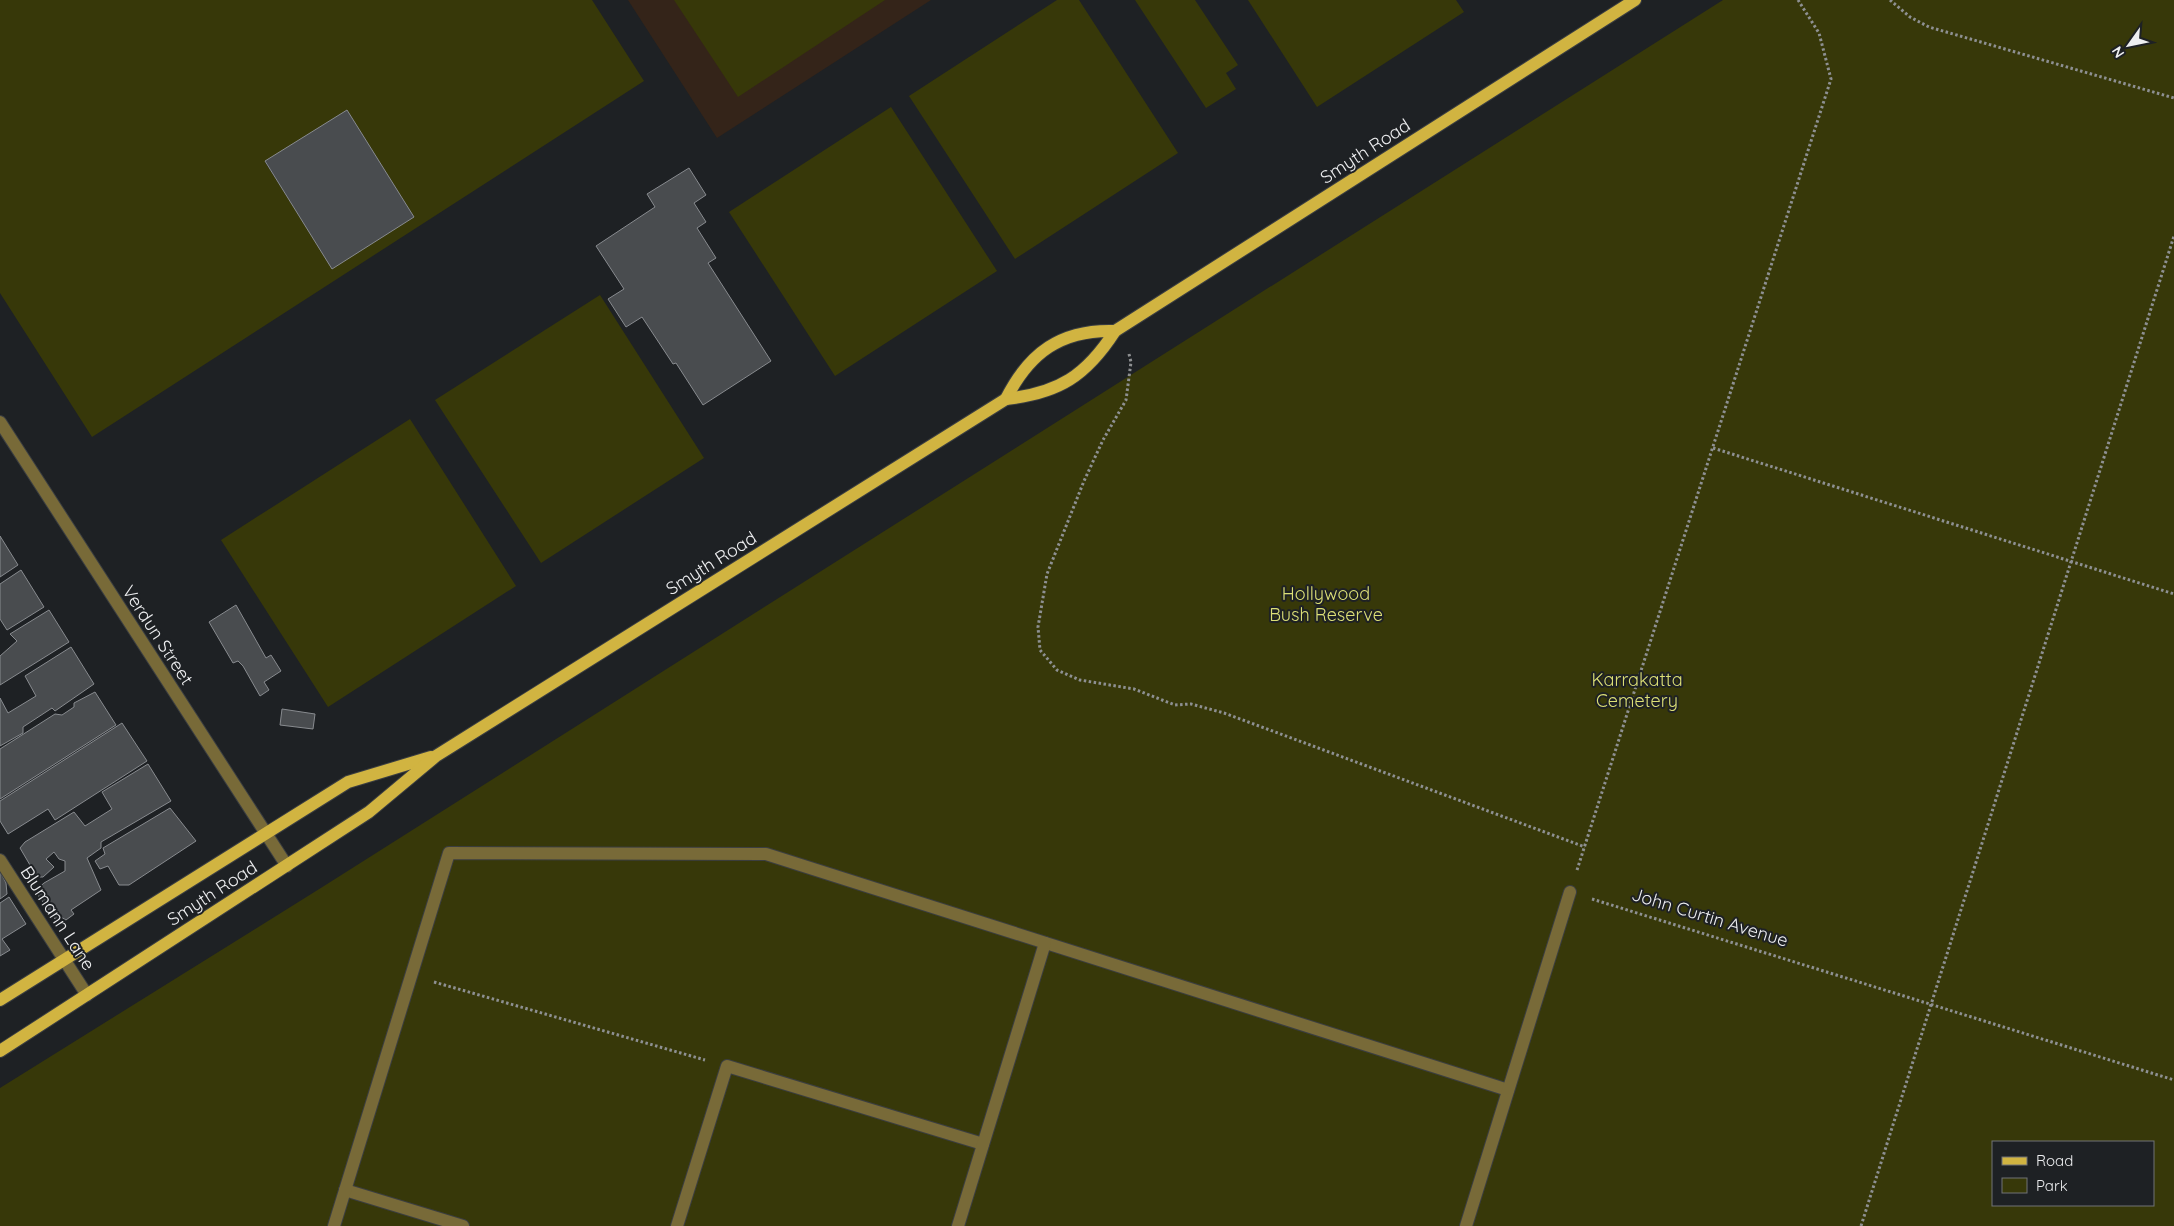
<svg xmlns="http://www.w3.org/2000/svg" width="2174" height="1226" font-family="Quicksand,sans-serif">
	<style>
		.education { fill: #342419 }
		.green { fill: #373809; fill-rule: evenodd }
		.building { fill: #494c4f; stroke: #888b8f }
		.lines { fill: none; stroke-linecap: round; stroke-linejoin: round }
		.minor-casing { stroke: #3b3e41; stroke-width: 14 }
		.major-casing { stroke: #3b3e41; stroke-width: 14 }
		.path { stroke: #8e9092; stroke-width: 3; stroke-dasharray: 2.5 2.5; stroke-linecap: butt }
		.minor { stroke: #786a38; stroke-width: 12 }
		.major { stroke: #d1b441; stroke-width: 12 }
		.labels { text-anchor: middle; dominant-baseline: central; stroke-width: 4; stroke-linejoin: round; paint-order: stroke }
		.street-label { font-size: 18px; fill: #edeef0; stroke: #1e2124 }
		.park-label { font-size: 18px; fill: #dcdf76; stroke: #1e2124 }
	</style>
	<rect width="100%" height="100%" fill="#1e2124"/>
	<path class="education" d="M628,0H931L717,138Z"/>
	<g class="green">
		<path d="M0,0H592L644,81L92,437L0,293ZM347,110L414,217L332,268L265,162Z"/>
		<path d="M674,0H885L738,97Z"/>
		<path d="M1057,0H1079L1178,153L1015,259L909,96Z"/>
		<path d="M1135,0H1195L1238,65L1226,73L1236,89L1206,108Z"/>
		<path d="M1248,0H1456L1464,12L1317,107Z"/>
		<path d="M1723,0H2174V1226H0V1088L324,886ZM1993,1142H2153V1205H1993Z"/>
		<path d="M891,107L997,271L835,376L729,212Z"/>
		<path d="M600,295L704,458L541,563L435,400Z"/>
		<path d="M410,419L516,586L328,707L221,540Z"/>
	</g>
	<g class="building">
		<path d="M347,110L414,217L332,269L265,161Z"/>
		<path d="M689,168L706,195L694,203L706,222L697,228L716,258L708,263L771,361L703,405L676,363L673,364L642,317L626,327L608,299L624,289L596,246L655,207L647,194Z"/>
		<path d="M0,536L18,565L0,577Z"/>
		<path d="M21,570L44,607L7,630L0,619V584Z"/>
		<path d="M236,605L266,658L271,655L281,671L264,682L269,690L260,696L243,666L238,661L233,663L209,622Z"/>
		<path d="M49,610L69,642L0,685V656L17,641L10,634Z"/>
		<path d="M71,647L94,684L55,711L52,708L23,727V733L0,746V698L8,713L36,696L25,676Z"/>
		<path d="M95,692L116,725L0,799V749L55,714L62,715L74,707V703Z"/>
		<path d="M282,709L315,714L313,729L280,725Z"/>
		<path d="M122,723L147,761L55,820L48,809L8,834L0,821V801Z"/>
		<path d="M148,764L171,801L101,842V848L87,858L101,890L71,910L74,914L66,920L61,917L55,919L35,891L44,883L65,871V861L59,859L54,852L46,859L54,867L43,877H37L20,848L25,842L74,812L85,826L112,809L102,792Z"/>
		<path d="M170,808L196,841L129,885H119L108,866L100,869L95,861L105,854L103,848Z"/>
		<path d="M0,871L6,883L7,894L0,899Z"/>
		<path d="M9,897L26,924L2,939L10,950L0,956V903Z"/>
	</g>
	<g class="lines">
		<g class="minor-casing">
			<g id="minor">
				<path d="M0,422L287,866"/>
				<path d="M0,860L87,995"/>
				<path d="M345,1190L463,1226"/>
				<path d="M334,1226L449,853L766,854L1508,1090"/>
				<path d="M677,1226L727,1066L983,1144"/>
				<path d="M958,1226L1045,943"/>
				<path d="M1466,1226L1570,892"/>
			</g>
		</g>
		<g class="major-casing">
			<g id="major">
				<path d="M1006,399C1029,353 1061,329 1115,331"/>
				<path d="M0,1000L348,782L431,757"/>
				<path d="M0,1051L369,812L436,756L1006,399C1059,393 1086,376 1115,331L1635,0"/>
			</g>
		</g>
		<g class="path">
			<path d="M1890,0L1910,17L1929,27L2174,98"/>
			<path d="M1129,354L1131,362L1126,400L1103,440L1084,481L1047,574L1038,627L1040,650L1057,670L1080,680L1134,689L1175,705L1191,704L1224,713L1585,847"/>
			<path d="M1713,448L2174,594"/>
			<path d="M1577,870L1831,79L1819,33L1798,0"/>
			<path d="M1592,899L2174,1080"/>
			<path d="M434,982L705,1060"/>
			<path d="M1861,1226L2174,236"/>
		</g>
		<use href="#minor" class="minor"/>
		<use href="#major" class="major"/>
	</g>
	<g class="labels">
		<g class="street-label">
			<text transform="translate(1365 151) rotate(-33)">Smyth Road</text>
			<text transform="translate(711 563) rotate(-32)">Smyth Road</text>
			<text transform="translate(158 635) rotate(57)">Verdun Street</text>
			<text transform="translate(212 893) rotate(-33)">Smyth Road</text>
			<text transform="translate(1710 917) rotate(17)">John Curtin Avenue</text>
			<text transform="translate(58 918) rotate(57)">Blumann Lane</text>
		</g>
		<g class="park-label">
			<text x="1326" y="593">Hollywood<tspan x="1326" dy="21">Bush Reserve</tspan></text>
			<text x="1637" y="679">Karrakatta<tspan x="1637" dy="21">Cemetery</tspan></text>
		</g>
	</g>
	<rect x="1992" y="1141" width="162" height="65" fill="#1e2124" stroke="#717376"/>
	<rect x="2002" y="1157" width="25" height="8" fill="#d1b441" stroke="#717376"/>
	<text x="2036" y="1166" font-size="15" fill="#edeef0">Road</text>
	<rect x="2002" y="1178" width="25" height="15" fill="#373809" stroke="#717376"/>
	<text x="2036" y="1191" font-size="15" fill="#edeef0">Park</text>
	<g transform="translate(2129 45) rotate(237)" stroke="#1e2124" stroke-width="4" paint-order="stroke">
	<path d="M0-4L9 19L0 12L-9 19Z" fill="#edeef0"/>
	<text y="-8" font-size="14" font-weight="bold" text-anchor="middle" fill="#edeef0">N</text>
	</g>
</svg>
